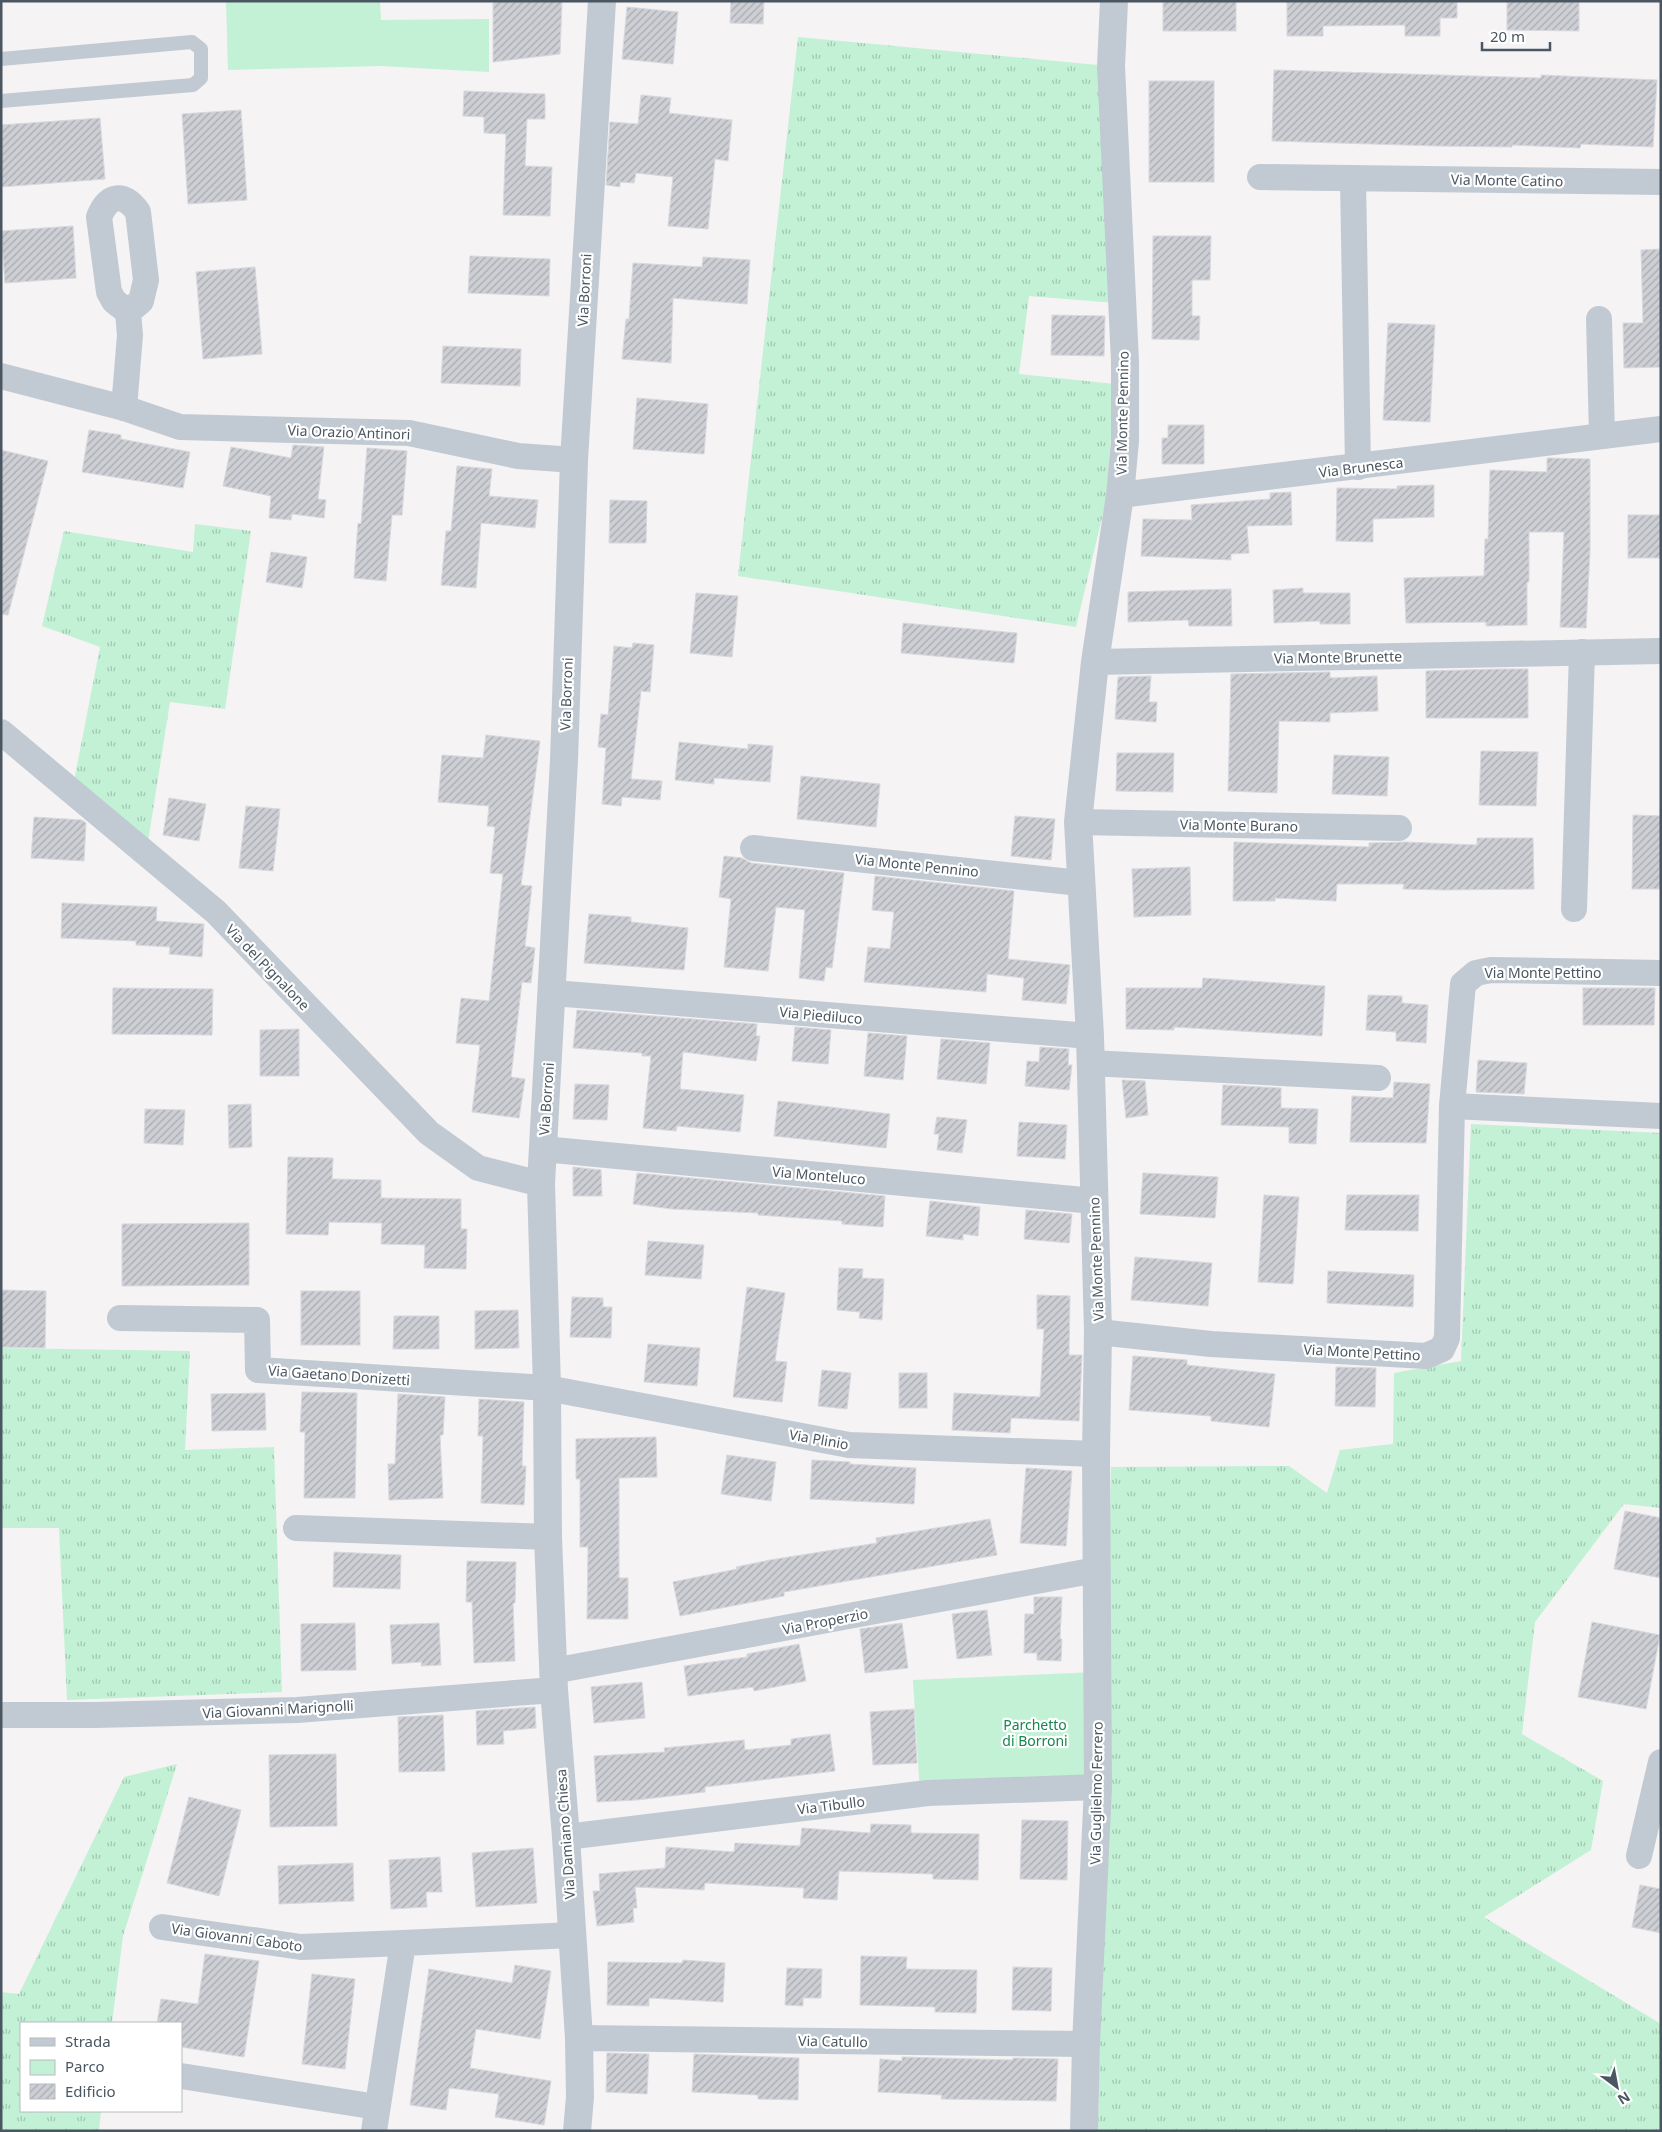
<svg xmlns="http://www.w3.org/2000/svg" width="1662" height="2132" font-family="'Noto Sans',sans-serif">
	<style>
		.grass { fill: url(#grass-tufts) }
		.green { fill: #c3f1d5 }
		.building { fill: url(#building-hatch); stroke: #d7d9de }
		.lines { fill: none; stroke-linecap: round; stroke-linejoin: round }
		.service { stroke: #c1cad2; stroke-width: 14 }
		.minor { stroke: #c1cad2; stroke-width: 26 }
		.tertiary { stroke: #c1cad2; stroke-width: 28 }
		.labels { text-anchor: middle; dominant-baseline: central; stroke-width: 4.5; stroke-linejoin: round; paint-order: stroke }
		.street-label { font-size: 14px; fill: #4a5661; stroke: #fff }
		.park-label { font-size: 14px; fill: #17864f; stroke: #fff }
	</style>
	<defs>
		<pattern id="grass-tufts" width="24" height="20" patternUnits="userSpaceOnUse" patternTransform="scale(1.25)"><rect width="24" height="20" fill="#c3f1d5"/><path d="M3 7l-1-3M5 7V3M7 7l1-3M15 17l-1-3M17 17v-4M19 17l1-3" fill="none" stroke="#a0c6b0"/></pattern>
		<pattern id="building-hatch" width="6" height="6" patternUnits="userSpaceOnUse" patternTransform="scale(1.25)"><rect width="6" height="6" fill="#cdcfd5"/><path d="M-1 1l2-2M0 6l6-6M5 7l2-2" fill="none" stroke="#a8abb0"/></pattern>
	</defs>
	<rect width="100%" height="100%" fill="#f5f3f3"/>
	<g class="grass">
		<path d="M798,37L1098,65L1116,303L1029,296L1019,374L1115,384L1106,501L1076,627L738,576Z"/>
		<path d="M195,524L251,531L225,709L170,702L148,842L74,781L100,647L42,626L64,531L193,552Z"/>
		<path d="M1471,1124L1661,1133V1508L1624,1504L1535,1622L1522,1734L1603,1781L1591,1850L1484,1917L1661,2024V2131H1098L1111,1467L1289,1466L1327,1493L1340,1450L1393,1444L1394,1373L1461,1361Z"/>
		<path d="M1,1348L190,1351L185,1450L274,1447L282,1692L67,1700L59,1528H1Z"/>
		<path d="M177,1764L123,1936L112,2023H21V2111H101L99,2131H1V1992L19,1994L124,1777Z"/>
	</g>
	<g class="green">
		<path d="M226,1H380L381,20L489,19V72L381,66L228,70Z"/>
		<path d="M1097,1672L1098,1787L920,1793L913,1680Z"/>
	</g>
	<g class="building">
		<path d="M493,1H562L560,54L493,62Z"/>
		<path d="M731,1H764L763,24L730,23Z"/>
		<rect x="1163" y="1" width="73" height="30"/>
		<path d="M1287,1H1457V18H1440V36H1405V25L1323,26V36H1287Z"/>
		<path d="M1507,1H1579V31L1507,30Z"/>
		<path d="M627,7L678,12L673,64L622,59Z"/>
		<path d="M1274,70L1541,78V75L1657,80L1653,147L1581,144L1580,148L1512,145V147L1437,146L1272,141Z"/>
		<rect x="1149" y="81" width="65" height="101"/>
		<path d="M464,91L545,94V119H527L525,166L552,167L550,216L503,215L506,134L484,133V117L463,116Z"/>
		<path d="M641,95L671,98L669,113L732,120L728,161L715,159L708,229L668,226L673,177L636,173L634,183L620,182V187L606,185L610,122L638,124Z"/>
		<path d="M241,110L247,200L188,204L182,114Z"/>
		<path d="M100,118L105,179L1,187V125Z"/>
		<path d="M73,226L76,278L5,283L1,231Z"/>
		<path d="M1153,236H1211L1210,280H1192V316H1200L1199,340L1152,339Z"/>
		<path d="M1661,249V367L1624,368L1623,323H1643L1641,250Z"/>
		<path d="M470,256L550,259L549,296L468,293Z"/>
		<path d="M703,257L750,260L747,304L673,298L671,363L622,359L626,319H629L633,263L702,267Z"/>
		<path d="M255,267L262,354L203,359L196,272Z"/>
		<path d="M1052,315L1105,316L1104,356L1051,355Z"/>
		<path d="M1388,323L1435,325L1430,422L1383,420Z"/>
		<path d="M443,346L521,349L520,386L441,383Z"/>
		<path d="M637,398L708,404L704,454L633,449Z"/>
		<path d="M1168,425H1204V464H1162V438H1168Z"/>
		<path d="M89,430L121,435V439L190,452L183,488L82,472Z"/>
		<path d="M293,445L324,447L318,499L326,500L324,518L292,514L291,520L269,518L271,496L223,486L231,447L291,458Z"/>
		<path d="M367,448L407,451L402,515H392L386,581L354,578L358,523L361,524Z"/>
		<path d="M1,450L48,461L8,615L1,614Z"/>
		<path d="M1547,458L1590,459V552L1586,628L1560,627L1564,532H1529V582H1527V625L1486,626V622L1406,623L1404,578L1484,576L1485,539H1488L1490,470L1547,472Z"/>
		<path d="M457,466L492,469L489,496L538,500L535,528L481,523L476,588L441,585L446,531H451Z"/>
		<path d="M1434,485V517L1373,519V542L1336,541L1337,488L1397,489V486Z"/>
		<path d="M1291,492L1292,525L1247,526L1249,553L1231,554V560L1141,556L1143,519L1192,520L1191,505L1270,499V493Z"/>
		<path d="M610,500L647,501L646,543H609Z"/>
		<rect x="1628" y="515" width="33" height="43"/>
		<path d="M271,552L307,557L302,588L266,582Z"/>
		<path d="M1303,588V593H1350V624H1320V621L1274,623L1273,590Z"/>
		<path d="M1231,589L1232,626H1189L1188,620L1128,622V592Z"/>
		<path d="M696,593L738,596L732,657L690,653Z"/>
		<path d="M903,623L1017,633L1014,663L901,653Z"/>
		<path d="M633,643L654,645L650,692L641,691L631,779L662,781L660,800L622,797L621,806L602,804L606,748L598,747L601,714L608,715L614,646L632,648Z"/>
		<path d="M1501,669H1528V718H1426V671Z"/>
		<path d="M1330,672V678L1377,676L1378,711L1330,713V722L1279,721L1277,793L1228,791L1231,674Z"/>
		<path d="M1151,676L1149,702H1157L1156,722L1115,719L1118,677Z"/>
		<path d="M486,735L540,741L521,885L532,886L525,946L535,948L531,983L522,982L511,1077L525,1079L519,1118L472,1112L480,1045L456,1043L461,998L489,1001L503,874L490,873L495,827L487,826L489,806L438,802L442,755L483,758Z"/>
		<path d="M679,742L748,749V744L773,746L770,782L714,778V784L675,780Z"/>
		<path d="M1481,751L1538,752L1536,806L1479,805Z"/>
		<path d="M1117,753H1174L1173,792L1116,791Z"/>
		<path d="M1334,755L1389,757L1387,796L1332,794Z"/>
		<path d="M801,776L880,784L876,827L797,819Z"/>
		<path d="M169,798L206,804L199,841L163,835Z"/>
		<path d="M246,806L280,809L273,871L239,868Z"/>
		<path d="M1633,815L1661,816V889H1632Z"/>
		<path d="M1015,816L1055,819L1051,860L1011,856Z"/>
		<path d="M34,817L82,820L86,823L84,861L31,858Z"/>
		<path d="M1477,838H1533L1534,889L1445,890L1403,889L1404,884H1337L1336,901L1275,898V901H1233L1234,842L1369,847V843L1405,842L1477,845Z"/>
		<path d="M724,856L742,858L751,863L844,873L832,968L826,967L824,981L799,978L805,910L776,907L768,971L724,967L731,899L719,897Z"/>
		<path d="M1190,867L1191,915L1134,917L1132,869Z"/>
		<path d="M875,876L1014,891L1008,959L1070,965L1066,1004L1022,1000L1024,978L987,974L986,992L864,982L868,947L890,949L894,912L872,910Z"/>
		<path d="M62,903L157,907L156,921L204,924L202,957L169,954L170,947L136,945V941L61,938Z"/>
		<path d="M589,914L631,917V922L688,928L684,970L584,963Z"/>
		<path d="M1203,978L1325,986L1322,1036L1174,1027V1030L1126,1029V988H1202Z"/>
		<path d="M113,988L213,989L212,1035L112,1034Z"/>
		<path d="M1583,988H1655L1654,1025H1583Z"/>
		<path d="M1368,995L1402,996V1003L1428,1005L1426,1043L1396,1041V1032L1366,1030Z"/>
		<path d="M577,1010L757,1024L756,1036H760L756,1061L683,1052L680,1089L744,1095L740,1132L677,1126L676,1131L643,1128L651,1056H642V1053L573,1048Z"/>
		<path d="M795,1027L831,1030L828,1064L792,1061Z"/>
		<path d="M299,1029V1076H260V1030Z"/>
		<path d="M868,1033L907,1036L903,1080L864,1076Z"/>
		<path d="M941,1039L990,1043L986,1084L937,1079Z"/>
		<path d="M1040,1047L1069,1049L1068,1065H1072L1069,1090L1025,1086L1027,1061L1039,1062Z"/>
		<path d="M1478,1060L1527,1063L1524,1094L1476,1092Z"/>
		<path d="M1122,1080L1145,1081L1148,1115L1126,1118Z"/>
		<path d="M1394,1082L1430,1084L1426,1143L1350,1142L1352,1096L1393,1098Z"/>
		<path d="M575,1084L609,1085L607,1120L573,1119Z"/>
		<path d="M1223,1085L1281,1088V1108L1318,1109L1316,1144L1289,1143V1127L1221,1125Z"/>
		<path d="M778,1101L890,1114L886,1148L774,1136Z"/>
		<path d="M251,1104L252,1147L229,1148L228,1105Z"/>
		<path d="M145,1109L185,1110L183,1145L144,1143Z"/>
		<path d="M937,1117L967,1120L962,1153L937,1150L939,1134H934Z"/>
		<path d="M1019,1122L1067,1125L1065,1159L1017,1156Z"/>
		<path d="M288,1157L333,1158L332,1179L381,1180V1198L461,1199V1229H467L466,1269L424,1268L425,1245L381,1244L382,1223L329,1222L328,1235L286,1234Z"/>
		<path d="M573,1167L601,1170L602,1196H573Z"/>
		<path d="M637,1173L885,1196L883,1227L842,1224V1221L758,1215V1213L672,1209L633,1204Z"/>
		<path d="M1143,1173L1218,1177L1215,1218L1140,1214Z"/>
		<path d="M1264,1195L1299,1197L1293,1284L1258,1282Z"/>
		<path d="M1347,1195H1419L1418,1231L1345,1230Z"/>
		<path d="M930,1201L980,1207L978,1236L963,1234V1240L926,1236Z"/>
		<path d="M1026,1210L1072,1214L1069,1243L1024,1239Z"/>
		<path d="M249,1223V1285L122,1286V1224Z"/>
		<path d="M648,1241L704,1245L701,1279L645,1275Z"/>
		<path d="M1135,1257L1212,1263L1208,1306L1131,1300Z"/>
		<path d="M839,1268L863,1269L862,1278L884,1279L882,1320L859,1318L860,1312L837,1310Z"/>
		<path d="M1328,1271L1414,1275L1413,1307L1327,1303Z"/>
		<path d="M747,1287L785,1293L775,1361L787,1362L782,1402L733,1397Z"/>
		<path d="M1,1290L46,1291L45,1348L1,1347Z"/>
		<rect x="301" y="1291" width="59" height="54"/>
		<path d="M1037,1295L1070,1296L1069,1355H1082L1079,1421L1011,1418L1010,1433L952,1430L954,1393L1040,1397L1044,1329H1037Z"/>
		<path d="M572,1297L603,1298V1307H612L611,1338L570,1337Z"/>
		<path d="M518,1310L519,1348L475,1349V1311Z"/>
		<path d="M394,1316H439V1349H393Z"/>
		<path d="M648,1344L700,1348L697,1386L644,1382Z"/>
		<path d="M1133,1356L1187,1360V1365L1275,1374L1269,1427L1211,1421V1416L1129,1410Z"/>
		<path d="M1336,1367L1376,1368L1375,1407L1335,1406Z"/>
		<path d="M822,1370L851,1373L847,1409L818,1406Z"/>
		<rect x="899" y="1373" width="28" height="35"/>
		<path d="M302,1392L357,1393L355,1498H304L305,1432H300Z"/>
		<path d="M265,1393L266,1430L212,1431L211,1394Z"/>
		<path d="M398,1394L445,1397L443,1435H440L443,1498L389,1500L388,1464H395Z"/>
		<path d="M479,1399L524,1402L522,1466H526L524,1505L481,1503L483,1436H478Z"/>
		<path d="M656,1437L657,1477L619,1478V1578H628V1619H587L588,1547H580V1479H576V1439Z"/>
		<path d="M727,1455L776,1462L771,1501L721,1494Z"/>
		<path d="M812,1460L850,1462V1464L916,1468L914,1504L810,1499Z"/>
		<path d="M1026,1468L1072,1471L1066,1546L1020,1543Z"/>
		<path d="M1625,1511L1661,1518V1578L1614,1569Z"/>
		<path d="M990,1519L997,1555L784,1592V1596L680,1616L673,1582L737,1569L736,1567L770,1560L877,1543L876,1538Z"/>
		<path d="M334,1552L401,1555L400,1589L333,1587Z"/>
		<path d="M467,1561L516,1562L515,1603H513L515,1661L474,1663L472,1602H466Z"/>
		<path d="M1034,1597H1062L1060,1639H1062L1061,1661L1037,1660V1653H1024L1025,1614H1034Z"/>
		<path d="M987,1610L992,1655L957,1659L952,1614Z"/>
		<path d="M1592,1622L1660,1635L1646,1709L1578,1697Z"/>
		<path d="M355,1623L356,1670L301,1671V1624Z"/>
		<path d="M439,1623L441,1665L421,1666L422,1662L392,1664L390,1625Z"/>
		<path d="M902,1623L908,1668L865,1673L860,1629Z"/>
		<path d="M799,1644L806,1681L754,1691L753,1687L688,1696L684,1666L747,1657V1654Z"/>
		<path d="M642,1682L645,1718L594,1723L591,1687Z"/>
		<path d="M535,1707L536,1728L503,1731L504,1744L477,1745L476,1711Z"/>
		<path d="M914,1709L917,1763L873,1765L870,1712Z"/>
		<path d="M443,1715L445,1771L399,1772L398,1717Z"/>
		<path d="M830,1734L835,1771L705,1787V1792L637,1800L597,1802L594,1756L665,1752L664,1748L744,1740L745,1750L791,1745V1739Z"/>
		<path d="M336,1754L337,1826L270,1827L269,1755Z"/>
		<path d="M189,1797L241,1810L219,1896L167,1883Z"/>
		<path d="M1022,1820L1068,1821L1067,1880L1020,1879Z"/>
		<path d="M871,1824L911,1825V1833L979,1834L978,1880L933,1879V1874L839,1871L837,1900L803,1898L804,1888L705,1883L704,1890L635,1887L637,1908H633L634,1922L597,1926L593,1891H600L599,1874L665,1868L666,1847L734,1852L735,1843L800,1846L802,1828L870,1833Z"/>
		<path d="M533,1848L537,1903L476,1907L472,1853Z"/>
		<path d="M440,1857L442,1892H426L427,1907L391,1909L389,1860Z"/>
		<path d="M353,1863L354,1901L279,1904L278,1866Z"/>
		<path d="M1640,1885L1661,1889V1933L1632,1927Z"/>
		<path d="M205,1954L259,1961L244,2057L181,2047V2023H157L161,1999L198,2004Z"/>
		<path d="M861,1956L907,1957L906,1969L977,1970L976,2013L935,2012V2007L860,2005Z"/>
		<path d="M683,1960L725,1963L723,2002L649,1998V2006L607,2005L608,1962L682,1963Z"/>
		<path d="M515,1965L551,1971L540,2039L476,2029L470,2068L551,2081L544,2125L495,2117L499,2094L449,2088L446,2110L410,2105L429,1969L512,1983Z"/>
		<path d="M1013,1967L1052,1968L1051,2011L1012,2010Z"/>
		<path d="M787,1968L822,1969L821,1998H803V2006L785,2005Z"/>
		<path d="M312,1974L355,1979L345,2069L302,2064Z"/>
		<path d="M607,2053L649,2054L647,2094L606,2092Z"/>
		<path d="M694,2054L799,2058L798,2100L758,2099V2095L692,2092Z"/>
		<path d="M902,2057L1012,2060L1013,2058L1058,2059L1056,2101L941,2099L942,2095L878,2092L880,2059L902,2061Z"/>
	</g>
	<g class="lines">
		<path class="service" d="M1,59L192,42L201,49V78L193,85L1,101"/>
		<g class="minor">
			<path d="M1260,177L1661,182"/>
			<path d="M1353,179L1358,467"/>
			<path d="M1599,319L1602,436"/>
			<path d="M1,376L124,408L180,427L409,433L518,456L574,460"/>
			<path d="M124,408L130,335L128,312L141,301L146,280L138,212C124,192 108,194 99,217L109,292L114,301L128,312"/>
			<path d="M1120,495L1661,429"/>
			<path d="M1095,662L1661,651"/>
			<path d="M1,732L216,912L429,1133L478,1168L541,1184"/>
			<path d="M1078,822L1399,828"/>
			<path d="M753,848L1080,883"/>
			<path d="M1574,909L1582,652"/>
			<path d="M553,993L1090,1036"/>
			<path d="M1090,1063L1378,1078"/>
			<path d="M1452,1106L1661,1116"/>
			<path d="M543,1149L1094,1201"/>
			<path d="M120,1318L257,1320L258,1370L547,1388L849,1445L1096,1454"/>
			<path d="M1098,1332L1211,1344L1426,1356L1442,1349L1447,1338L1452,1106L1463,984L1476,973L1491,970L1661,973"/>
			<path d="M296,1528L548,1537"/>
			<path d="M553,1671L1096,1570"/>
			<path d="M1,1715H96L297,1710L554,1690"/>
			<path d="M566,1837L928,1793L1098,1787"/>
			<path d="M1639,1856L1661,1762"/>
			<path d="M162,1927L301,1947L403,1943"/>
			<path d="M579,2038L1086,2044"/>
			<path d="M181,2076L377,2107"/>
			<path d="M374,2131L403,1943L572,1935"/>
		</g>
		<g class="tertiary">
			<path d="M577,2131L580,2097L579,2038L566,1837L554,1690L548,1537L547,1388L541,1184L564,760L574,460L602,1"/>
			<path d="M1084,2131L1086,2044L1098,1787L1096,1454L1098,1332L1090,1036L1078,822L1095,662L1120,495L1125,441V362L1111,66L1114,1"/>
		</g>
	</g>
	<g class="labels">
		<g class="street-label">
			<text transform="translate(1507 180) rotate(1)">Via Monte Catino</text>
			<text transform="translate(584 290) rotate(-87)">Via Borroni</text>
			<text transform="translate(1122 413) rotate(-89)">Via Monte Pennino</text>
			<text transform="translate(349 432) rotate(2)">Via Orazio Antinori</text>
			<text transform="translate(1361 467) rotate(-7)">Via Brunesca</text>
			<text transform="translate(1338 657) rotate(-1)">Via Monte Brunette</text>
			<text transform="translate(566 694) rotate(-88)">Via Borroni</text>
			<text transform="translate(1239 825) rotate(1)">Via Monte Burano</text>
			<text transform="translate(917 865) rotate(6)">Via Monte Pennino</text>
			<text transform="translate(268 967) rotate(46)">Via del Pignalone</text>
			<text x="1543" y="972">Via Monte Pettino</text>
			<text transform="translate(821 1015) rotate(5)">Via Piediluco</text>
			<text transform="translate(546 1099) rotate(-86)">Via Borroni</text>
			<text transform="translate(819 1175) rotate(5)">Via Monteluco</text>
			<text transform="translate(1096 1259) rotate(-92)">Via Monte Pennino</text>
			<text transform="translate(1362 1352) rotate(3)">Via Monte Pettino</text>
			<text transform="translate(339 1375) rotate(4)">Via Gaetano Donizetti</text>
			<text transform="translate(819 1439) rotate(10)">Via Plinio</text>
			<text transform="translate(825 1621) rotate(-11)">Via Properzio</text>
			<text transform="translate(278 1709) rotate(-3)">Via Giovanni Marignolli</text>
			<text transform="translate(1096 1793) rotate(-89)">Via Guglielmo Ferrero</text>
			<text transform="translate(831 1805) rotate(-7)">Via Tibullo</text>
			<text transform="translate(565 1834) rotate(-94)">Via Damiano Chiesa</text>
			<text transform="translate(237 1937) rotate(8)">Via Giovanni Caboto</text>
			<text transform="translate(833 2041) rotate(1)">Via Catullo</text>
		</g>
		<g class="park-label">
			<text x="1035" y="1724">Parchetto<tspan x="1035" dy="16">di Borroni</tspan></text>
		</g>
	</g>
	<rect width="1662" height="2132" fill="none" stroke="#4a5661" stroke-width="5"/>
	<rect x="20" y="2022" width="162" height="90" fill="#ffffff" stroke="#b7bbc0"/>
	<rect x="30" y="2038" width="25" height="8" fill="#c1cad2" stroke="#b7bbc0"/>
	<text x="65" y="2047" font-size="15" fill="#4a5661">Strada</text>
	<rect x="30" y="2060" width="25" height="15" fill="#c3f1d5" stroke="#b7bbc0"/>
	<text x="65" y="2072" font-size="15" fill="#4a5661">Parco</text>
	<rect x="30" y="2084" width="25" height="15" fill="url(#building-hatch)" stroke="#b7bbc0"/>
	<text x="65" y="2097" font-size="15" fill="#4a5661">Edificio</text>
	<g transform="translate(1617 2087) rotate(148)" stroke="#ffffff" stroke-width="4" paint-order="stroke">
	<path d="M0-4L9 19L0 12L-9 19Z" fill="#4a5661"/>
	<text y="-8" font-size="14" font-weight="bold" text-anchor="middle" fill="#4a5661">N</text>
	</g>
	<path d="M1482 42v8h68v-8" fill="none" stroke="#4a5661" stroke-width="2.5"/>
	<text x="1490" y="42" font-size="15" fill="#4a5661" stroke="#ffffff" stroke-width="4" paint-order="stroke">20 m</text>
</svg>
